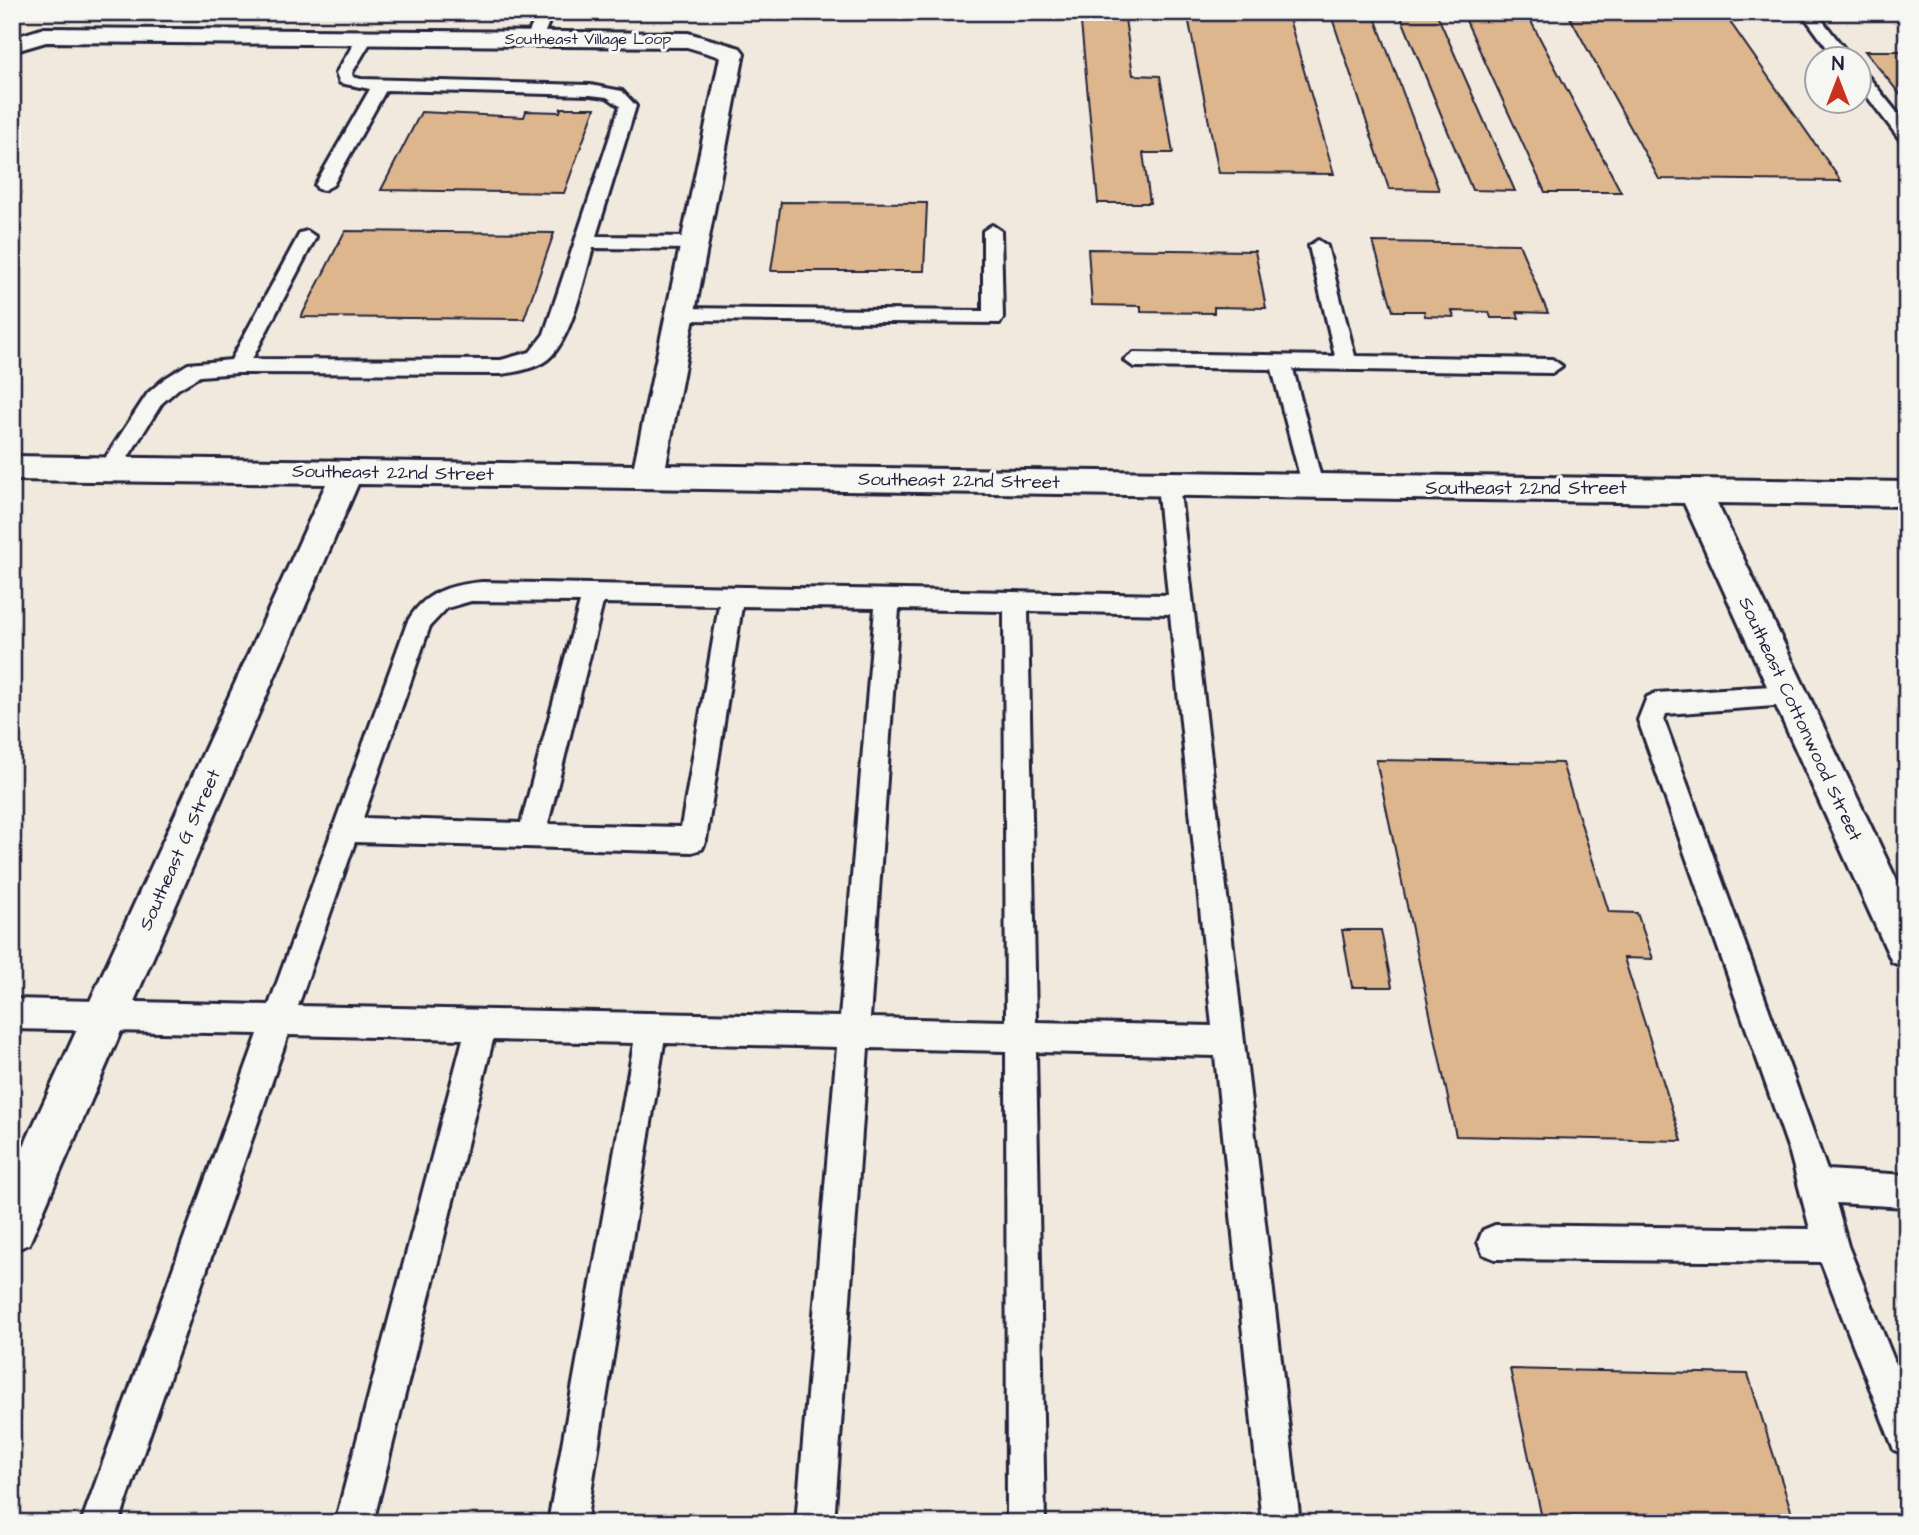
<svg xmlns="http://www.w3.org/2000/svg" width="1919" height="1535" font-family="'Architects Daughter',sans-serif">
	<style>
		.building { fill: #ddb68e; stroke: #22223b; stroke-width: 2 }
		.lines { fill: none; stroke-linecap: round; stroke-linejoin: round }
		.lane-casing { stroke: #22223b; stroke-width: 6 }
		.street-casing { stroke: #22223b; stroke-width: 6 }
		.lane { fill: #f6f6f2; fill-rule: evenodd }
		.street { fill: #f6f6f2; fill-rule: evenodd }
		.labels { text-anchor: middle; dominant-baseline: central; stroke-width: 6; stroke-linejoin: round; paint-order: stroke }
		.far-street-label { font-size: 16px; fill: #22223b; stroke: #f6f6f2 }
		.street-label { font-size: 19px; fill: #22223b; stroke: #f6f6f2 }
	</style>
	<rect width="100%" height="100%" fill="#f1e9de"/>
	<filter id="ink" filterUnits="userSpaceOnUse"><feTurbulence type="fractalNoise" baseFrequency=".0143" numOctaves="2"/><feDisplacementMap in="SourceGraphic" scale="14" xChannelSelector="R" yChannelSelector="G"/><feConvolveMatrix kernelMatrix="1 2 1 2 8 2 1 2 1" color-interpolation-filters="sRGB"/></filter>
	<g filter="url(#ink)">
		<g class="building">
			<path d="M1080,12H1124L1133,75L1160,76L1173,153H1143L1150,203H1098Z"/>
			<path d="M1187,12H1287L1334,174L1219,173Z"/>
			<path d="M1330,12H1373L1439,190L1389,189Z"/>
			<path d="M1399,12H1436L1515,191L1472,190Z"/>
			<path d="M1462,12H1526L1621,192H1545Z"/>
			<path d="M1567,12H1723L1841,181L1659,179Z"/>
			<path d="M1865,51H1907V103Z"/>
			<path d="M561,108H595L564,193L381,190L421,112L524,117L526,111L560,112Z"/>
			<path d="M781,202L927,203L924,271H771Z"/>
			<path d="M345,231L554,233L524,319L301,317Z"/>
			<path d="M1373,242L1519,244L1548,313L1517,312L1519,318H1491L1489,312L1452,311L1454,317L1425,316L1424,311H1393Z"/>
			<path d="M1088,249L1255,251L1266,308L1214,307V313L1141,312V306L1092,305Z"/>
			<path d="M1376,760L1562,763L1609,912L1637,913L1653,959L1624,958L1682,1141L1456,1136Z"/>
			<path d="M1342,930H1381L1392,987H1352Z"/>
			<path d="M1510,1369L1748,1374L1795,1523H1543Z"/>
		</g>
		<g class="lines">
			<g class="lane-casing">
				<g id="lane">
					<path d="M538,12H553L542,39L534,44L526,39Z"/>
					<path d="M1801,12H1816L1853,60H1836Z"/>
					<path d="M365,33L373,38L352,73L353,77L361,79L590,85L622,91L636,106L596,236L694,237L703,243L694,249L593,248C584,278 572,339 548,359C535,369 516,372 501,374L238,373L200,376L178,389L162,403L117,475H101L98,469L148,393L164,379L188,364L231,360L300,233L307,231L316,237L252,359L501,360L530,352L544,334L620,106L607,97L590,95L386,90L333,185L324,190L318,189L315,185L370,89L340,83L336,73L359,35Z"/>
					<path d="M1860,72L1866,74L1907,125V142L1901,141L1860,87Z"/>
					<path d="M992,225L1001,231L1003,318L1000,323L680,320L670,314L680,308L983,311V231Z"/>
					<path d="M1318,240L1327,246L1355,356L1552,359L1562,366L1552,373L1293,369L1323,486L1320,492H1304L1272,369L1134,367L1124,360L1134,353L1335,356L1309,246Z"/>
					<path d="M1168,476L1176,478L1179,484L1300,1523H1262L1215,1056L1036,1052L1045,1523H1007L1006,1051L868,1048L834,1523H796L837,1047L664,1043L586,1523H548L634,1043L493,1040L373,1523H335L463,1039L288,1035L119,1523H81L258,1034L12,1029V999L269,1005L407,623C423,592 450,585 482,582L1168,595L1157,484L1160,478ZM471,601L580,602L521,823L363,818L430,626L447,608ZM603,603L719,605L681,827L548,824ZM742,606L875,608L840,1017L298,1006L355,842L692,852L702,849L706,840ZM899,609L1004,611L1006,1021L870,1018ZM1028,611L1170,614L1212,1026L1036,1022Z"/>
					<path d="M1789,685L1798,688L1802,695L1798,702L1789,705L1666,714L1664,720L1827,1170L1907,1175V1207L1836,1203L1848,1246L1907,1392V1455L1894,1450L1821,1262L1495,1259L1483,1254L1478,1242L1483,1230L1495,1225L1810,1229L1790,1153L1638,720L1647,697L1656,693Z"/>
				</g>
			</g>
			<g class="street-casing">
				<path id="street" d="M44,28L688,33L740,48L744,53L666,465L1907,482V506L1717,503L1907,902V968L1892,962L1684,503L358,484L29,1244L12,1251V1172L326,484L12,480V456L634,465L720,57L687,47L46,42L12,52V38Z"/>
			</g>
			<use href="#lane" class="lane"/>
			<use href="#street" class="street"/>
		</g>
	</g>
	<g class="labels">
		<g class="far-street-label">
			<text x="588" y="39">Southeast Village Loop</text>
		</g>
		<g class="street-label">
			<text transform="translate(393 473) rotate(1)">Southeast 22nd Street</text>
			<text transform="translate(959 481) rotate(1)">Southeast 22nd Street</text>
			<text x="1526" y="488">Southeast 22nd Street</text>
			<text transform="translate(1800 719) rotate(65)">Southeast Cottonwood Street</text>
			<text transform="translate(180 850) rotate(-66)">Southeast G Street</text>
		</g>
	</g>
	<rect width="1919" height="1535" fill="none" stroke="#f6f6f2" stroke-width="42"/>
	<rect x="21" y="21" width="1877" height="1493" fill="none" stroke="#22223b" stroke-width="2.5" filter="url(#ink)"/>
	<g transform="translate(1838 80)"><circle r="33" fill="#f6f6f2" stroke="#a1a1a9" stroke-width="2"/>
	<path d="M0-5L12 26L0 18L-12 26Z" fill="#c8321e"/>
	<text y="-10" font-size="19" font-weight="bold" text-anchor="middle" fill="#22223b">N</text>
	</g>
</svg>
